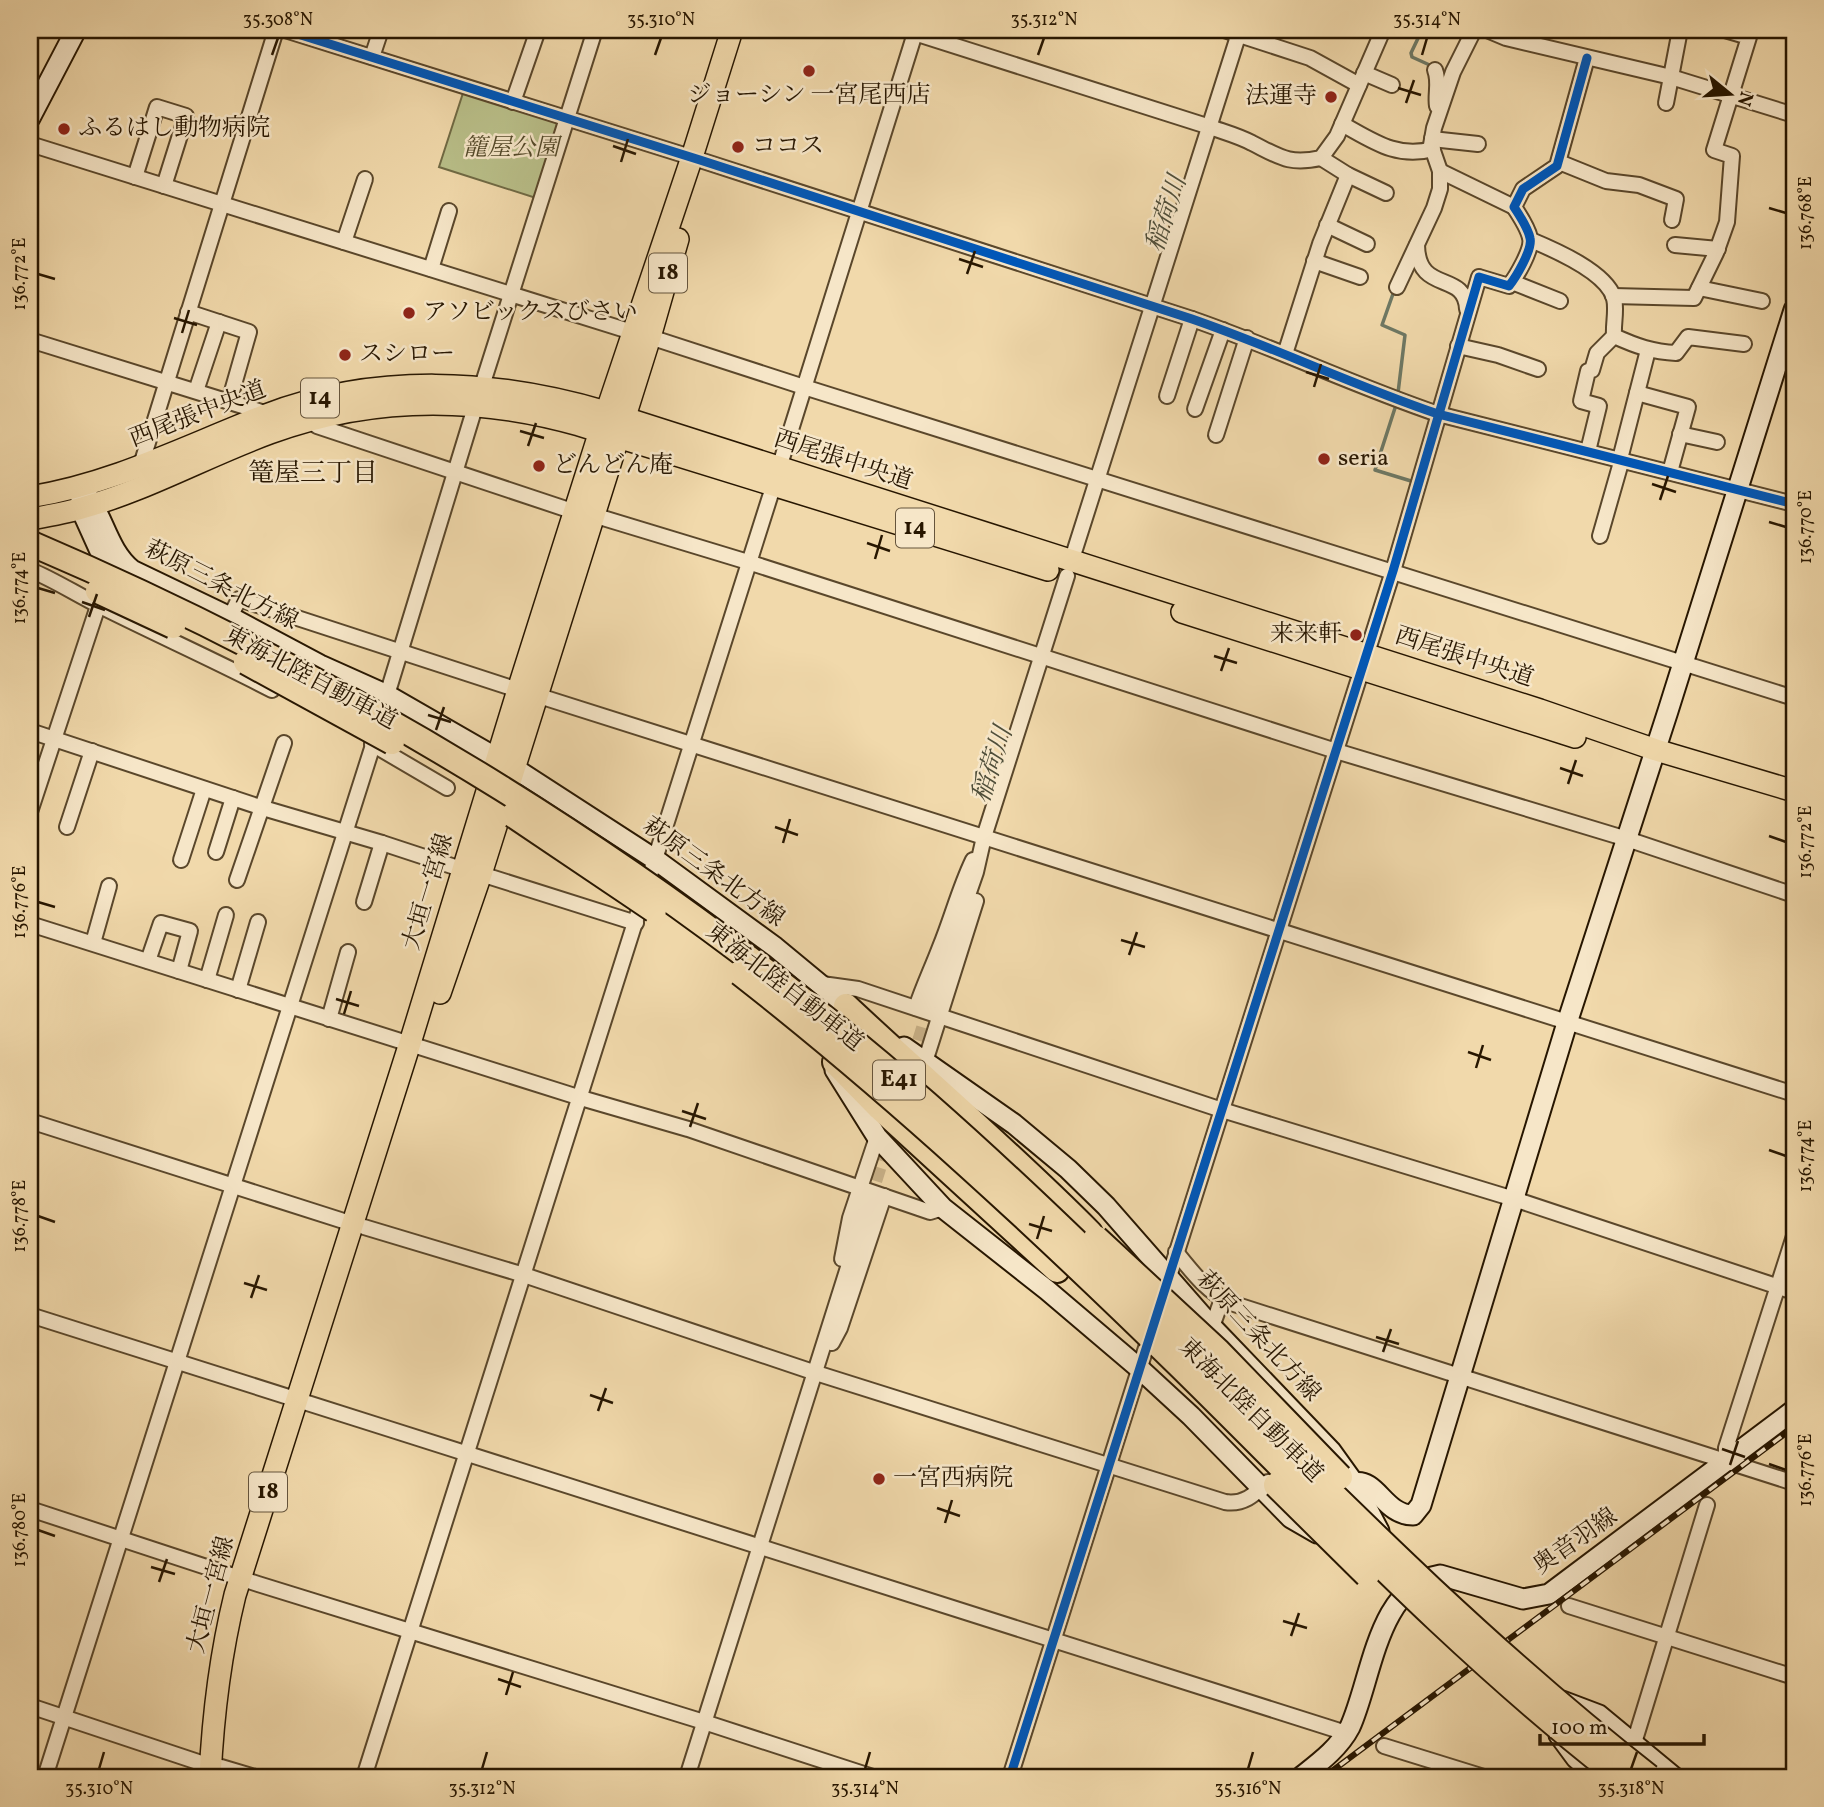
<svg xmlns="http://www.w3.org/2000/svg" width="1824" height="1807" font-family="Vollkorn,'Noto Serif JP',serif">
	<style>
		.green { fill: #b9bf89; stroke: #706a44; stroke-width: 2 }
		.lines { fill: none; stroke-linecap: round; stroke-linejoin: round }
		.stream { stroke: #6d7864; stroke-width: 3.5 }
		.street-tunnel { stroke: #c9b289; stroke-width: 14; stroke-dasharray: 14 7; stroke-linecap: butt }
		.street-casing { stroke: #5a472b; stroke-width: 18 }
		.secondary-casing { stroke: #271600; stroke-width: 23 }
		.primary-casing { stroke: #271600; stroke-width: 24 }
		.highway-casing { stroke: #271600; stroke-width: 28 }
		.street { stroke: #f6e6c8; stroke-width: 14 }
		.secondary { stroke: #f6e6c8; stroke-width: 19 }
		.primary { stroke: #f1d9ab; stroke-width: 21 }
		.highway { stroke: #f1d9ab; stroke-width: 24 }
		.rail-casing { stroke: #271600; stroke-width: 6 }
		.rail { stroke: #f6e6c8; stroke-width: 3.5; stroke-dasharray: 10; stroke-linecap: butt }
		.highway-bridge-casing { stroke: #271600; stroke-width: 28; stroke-linecap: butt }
		.highway-bridge { stroke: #f1d9ab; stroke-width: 24 }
		.cycleway-casing { stroke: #f6e6c8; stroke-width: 13 }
		.cycleway { stroke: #0057b8; stroke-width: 9 }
		.ticks { fill: none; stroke: #271600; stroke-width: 2.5 }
		.poi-dot { fill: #8f2418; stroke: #f6e6c8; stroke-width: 2.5 }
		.labels { text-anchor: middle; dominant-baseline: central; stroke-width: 5; stroke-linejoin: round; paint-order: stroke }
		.shield { fill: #f6e6c8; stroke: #65543c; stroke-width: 2 }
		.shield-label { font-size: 23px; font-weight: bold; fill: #271600 }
		.poi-label { font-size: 24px; fill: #271600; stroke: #f6e6c8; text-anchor: start }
		.park-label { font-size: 24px; font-style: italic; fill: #534929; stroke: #f6e6c8 }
		.street-label { font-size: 24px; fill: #271600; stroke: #f6e6c8 }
		.water-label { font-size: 26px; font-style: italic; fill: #504f3a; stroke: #f6e6c8 }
		.neighbourhood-label { font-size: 26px; fill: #271600; stroke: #f6e6c8 }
		.neatline { fill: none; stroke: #271600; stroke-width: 2.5 }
		.ticks-label { font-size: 18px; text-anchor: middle; fill: #271600 }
	</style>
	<rect width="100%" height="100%" fill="#f1d9ab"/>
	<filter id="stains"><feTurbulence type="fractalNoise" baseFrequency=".00286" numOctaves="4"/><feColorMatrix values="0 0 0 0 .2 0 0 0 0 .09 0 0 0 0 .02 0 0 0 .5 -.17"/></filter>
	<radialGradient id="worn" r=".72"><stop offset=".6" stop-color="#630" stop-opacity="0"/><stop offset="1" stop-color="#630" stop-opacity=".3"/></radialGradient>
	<path class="green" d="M463,93L561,124L536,198L439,167Z"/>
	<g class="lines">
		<g class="stream">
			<path d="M1422,30L1411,53L1412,57L1434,67"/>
			<path d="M1394,291L1382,325L1405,335L1398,393"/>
			<path d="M1395,408L1375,470L1411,481"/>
		</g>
		<g class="street-tunnel">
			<path d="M913,1061L931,1002"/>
			<path d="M869,1201L895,1117"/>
		</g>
		<g class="street-casing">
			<g id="street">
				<path d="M285,30L700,160L1192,319C1276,348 1355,386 1438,414L1794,504"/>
				<path d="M905,30L1210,127C1224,132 1239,136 1252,143C1280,157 1289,165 1321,158L1337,136L1383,30"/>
				<path d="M1224,30L1310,58L1359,85"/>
				<path d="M1487,30L1506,38L1671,77L1794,115"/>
				<path d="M372,57L381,30"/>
				<path d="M1435,70C1440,82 1435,94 1437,106"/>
				<path d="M1364,73L1392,85"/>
				<path d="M513,102L538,30"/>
				<path d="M1666,103L1680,30"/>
				<path d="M1342,124C1373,141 1397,159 1433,149"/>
				<path d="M1432,139L1478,144"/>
				<path d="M30,144L632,332"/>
				<path d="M1321,158L1348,175L1386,193"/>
				<path d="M1559,162L1606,181L1639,185L1676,199L1672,220"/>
				<path d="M1440,171L1514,207"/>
				<path d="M135,177L157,107L186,116L164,186"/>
				<path d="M1327,225L1367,244"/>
				<path d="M1531,240C1555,250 1606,272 1614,298C1617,310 1613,324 1614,336C1636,346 1653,352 1676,353L1688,337L1744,344"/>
				<path d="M344,242L365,179"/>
				<path d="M1417,245C1418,295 1465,270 1467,309"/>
				<path d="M1675,245L1718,249"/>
				<path d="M1314,261L1360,277"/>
				<path d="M431,269L449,211"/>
				<path d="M1512,282L1560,301"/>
				<path d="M1397,287L1434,208L1440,189V171L1431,145L1434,128L1453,72L1474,30"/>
				<path d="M1699,288L1762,301"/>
				<path d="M1613,296L1694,298L1716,253L1727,222L1732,156L1714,150L1749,37L1725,30"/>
				<path d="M188,312L249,332L229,402"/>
				<path d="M650,337L804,387L1794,698"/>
				<path d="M30,340L268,414"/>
				<path d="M1458,346L1498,355L1538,369"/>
				<path d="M1285,354L1320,244L1348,175"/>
				<path d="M482,386L595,30"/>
				<path d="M196,391L219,322"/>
				<path d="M1637,393L1688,407L1670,472"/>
				<path d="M1167,396L1192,319"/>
				<path d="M1195,409L1223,330"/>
				<path d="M315,419L317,426L575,512"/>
				<path d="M1680,434L1717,442"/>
				<path d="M1216,435L1247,338"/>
				<path d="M1588,451L1599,406L1581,401L1588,371L1592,370L1597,353L1614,336"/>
				<path d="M141,465L276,30"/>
				<path d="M779,468L916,30"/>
				<path d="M593,515L748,562L1336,751L1627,839L1794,895"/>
				<path d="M1600,536L1620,466V459L1648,350"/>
				<path d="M1071,562L1240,30"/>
				<path d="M30,570C55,580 77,595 102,607C158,635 216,661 272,690"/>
				<path d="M230,617L239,599L518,690"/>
				<path d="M387,695L476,404"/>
				<path d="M536,695L1794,1094"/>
				<path d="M30,731L263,808L382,843L464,870"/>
				<path d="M372,744L447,788"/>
				<path d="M30,812L98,606"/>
				<path d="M67,827L92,751"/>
				<path d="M216,852L233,798"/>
				<path d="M181,860L204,789"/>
				<path d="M481,874L636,923"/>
				<path d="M237,880L284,743"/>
				<path d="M364,902L382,843"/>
				<path d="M30,924L581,1098L688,1129L930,1212L943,1208"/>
				<path d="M93,943L109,886"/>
				<path d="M148,961L161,923L190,931L179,971"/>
				<path d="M207,980L226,915"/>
				<path d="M822,984L858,989L1222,1110L1514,1199L1794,1292"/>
				<path d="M238,990L258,922"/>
				<path d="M931,1002L976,872L984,837L1067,576"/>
				<path d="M916,1008C923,987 932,968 940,947C952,918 959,889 973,860"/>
				<path d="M329,1019L348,952"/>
				<path d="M925,1062L976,901"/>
				<path d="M30,1121L353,1224"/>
				<path d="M364,1227L524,1275L816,1373L1225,1502C1244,1505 1255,1494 1268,1482"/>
				<path d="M1176,1252C1193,1273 1207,1292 1231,1303L1794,1483"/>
				<path d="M842,1259L850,1218L877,1137"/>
				<path d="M1167,1283L1393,571L1479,277L1509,286C1516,277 1533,249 1530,238C1528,228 1520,216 1514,207L1523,189L1557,166L1587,58"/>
				<path d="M30,1315C469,1453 906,1596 1346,1733"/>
				<path d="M1212,1327L1222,1299"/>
				<path d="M832,1343L840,1328L884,1196"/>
				<path d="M1726,1462V1448L1794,1236"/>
				<path d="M30,1509L258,1584L704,1722L873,1777"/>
				<path d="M1569,1606L1794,1677"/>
				<path d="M30,1706L210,1766"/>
				<path d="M1634,1743L1707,1505"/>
				<path d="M1384,1746L1484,1777"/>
				<path d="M221,1767L255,1777"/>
				<path d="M45,1777L373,745"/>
				<path d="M364,1777L774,484"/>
				<path d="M687,1777L869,1201"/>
				<path d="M1010,1777L1151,1332"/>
			</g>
		</g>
		<g class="secondary-casing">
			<g id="secondary">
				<path d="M30,118L76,30"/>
				<path d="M86,494C104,517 108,551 132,570L230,617L320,665L387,695L514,768L656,860L775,947L856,1014"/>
				<path d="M81,495V509L104,560L109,567L126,579"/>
				<path d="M904,1047L1014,1124L1068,1169L1106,1206L1212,1327L1331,1451L1354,1483L1379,1531"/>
				<path d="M835,1070L877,1137L943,1208L1047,1290L1140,1369L1191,1416L1291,1518L1317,1533"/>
				<path d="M1354,1483C1377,1478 1384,1515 1413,1515L1421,1505L1567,1023L1668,711L1794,310"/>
				<path d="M1562,1701L1599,1715L1674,1777"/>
				<path d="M1559,1735L1576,1758L1598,1777"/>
				<path d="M1301,1777C1320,1762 1339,1748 1350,1727C1372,1679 1377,1586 1440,1575L1523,1599L1549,1594L1794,1410"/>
			</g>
		</g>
		<g class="primary-casing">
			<g id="primary">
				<path d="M30,497C113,484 188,445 266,415C376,373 494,379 606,412L1540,710L1656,750L1794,791"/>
				<path d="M30,519C47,516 65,513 82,508C147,490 207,456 270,433C371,396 476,396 579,425L1048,570"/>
				<path d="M1182,612L1575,737"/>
				<path d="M440,993L481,874L650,337L678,239"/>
				<path d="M210,1777C213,1715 220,1656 235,1595L410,1043L518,690L600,431L692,157L732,30"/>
			</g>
		</g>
		<g class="highway-casing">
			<g id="highway">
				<path d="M846,1006C927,1082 1012,1154 1090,1233"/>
				<path d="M835,1062L880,1108L1057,1270"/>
			</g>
		</g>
		<use href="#street" class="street"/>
		<use href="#secondary" class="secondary"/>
		<use href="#primary" class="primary"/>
		<use href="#highway" class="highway"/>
		<g class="rail-casing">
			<path id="rail" d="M1324,1777L1794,1427"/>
		</g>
		<use href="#rail" class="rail"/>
		<g class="highway-bridge-casing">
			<g id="highway-bridge">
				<path d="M30,543C355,682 660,869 926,1103C1174,1321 1389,1574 1649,1777"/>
				<path d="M98,591L173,626"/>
				<path d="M246,662L392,742"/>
				<path d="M513,815L654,910"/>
				<path d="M740,973C896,1095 1041,1230 1182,1368C1324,1508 1462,1655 1620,1777"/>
				<path d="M1096,1238L1218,1351L1340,1477"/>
				<path d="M1276,1485L1367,1575"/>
			</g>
		</g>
		<use href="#highway-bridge" class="highway-bridge"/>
		<g class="cycleway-casing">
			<g id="cycleway">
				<path d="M285,30L700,160L1192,319C1276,348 1355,386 1438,414L1794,504"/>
				<path d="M1010,1777L1393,571L1479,277L1509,286C1516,277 1533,249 1530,238C1528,228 1520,216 1514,207L1523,189L1557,166L1587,58"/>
			</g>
		</g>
		<use href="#cycleway" class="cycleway"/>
	</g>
	<path class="ticks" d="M272,55L278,38M655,55L661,38M1038,55L1044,38M1422,55L1427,38M1398,88L1421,95M1406,103L1414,80M613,146L636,154M621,162L628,139M1769,208L1786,213M959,259L983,267M38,274L55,279M967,274L975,251M174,318L197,325M182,333L189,310M1306,372L1329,379M1314,387L1321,364M520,431L544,438M528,446L536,423M1652,484L1676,492M1660,500L1668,476M1769,522L1786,527M867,543L890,551M875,559L882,535M38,588L55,593M82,602L105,610M89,617L97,594M1214,656L1237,663M1221,671L1229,648M428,715L451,722M436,730L444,707M1560,768L1583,776M1568,784L1576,760M775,827L798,835M1769,836L1786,842M783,843L790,819M38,902L55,907M1121,940L1145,947M1129,955L1137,932M336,999L359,1006M344,1014L351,991M1468,1052L1491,1060M1476,1068L1483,1045M682,1111L706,1119M690,1127L698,1103M1769,1150L1786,1156M38,1216L55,1222M1029,1224L1052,1231M1037,1239L1044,1216M244,1283L267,1290M251,1298L259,1275M1376,1337L1399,1344M1383,1352L1391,1329M590,1395L613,1403M598,1411L606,1388M1722,1449L1745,1457M1769,1464L1786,1470M1730,1465L1738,1441M937,1508L960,1516M945,1523L952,1500M38,1530L55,1536M151,1567L175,1574M159,1582L167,1559M1283,1621L1307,1628M1291,1636L1299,1613M498,1679L521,1687M506,1695L513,1672M99,1769L104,1752M482,1769L487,1752M865,1769L870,1752M1248,1769L1253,1752M1631,1769L1637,1752"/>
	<g class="poi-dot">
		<circle cx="809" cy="71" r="7"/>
		<circle cx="1331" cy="97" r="7"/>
		<circle cx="64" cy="129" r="7"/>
		<circle cx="738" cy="147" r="7"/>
		<circle cx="409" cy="313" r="7"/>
		<circle cx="345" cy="355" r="7"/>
		<circle cx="1324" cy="459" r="7"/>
		<circle cx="539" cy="466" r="7"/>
		<circle cx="1356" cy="635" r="7"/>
		<circle cx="879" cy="1479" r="7"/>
	</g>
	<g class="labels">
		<g class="shield">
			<rect x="649" y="253.5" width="38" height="39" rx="5"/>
			<rect x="301" y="378.5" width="38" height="39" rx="5"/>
			<rect x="896" y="508.5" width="38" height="39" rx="5"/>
			<rect x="873" y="1060.5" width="52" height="39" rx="5"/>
			<rect x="249" y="1472.5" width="38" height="39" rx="5"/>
		</g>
		<g class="shield-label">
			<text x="668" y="273">18</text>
			<text x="320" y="398">14</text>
			<text x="915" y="528">14</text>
			<text x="899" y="1080">E41</text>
			<text x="268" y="1492">18</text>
		</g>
		<g class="poi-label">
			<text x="809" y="96" text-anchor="middle">ジョーシン 一宮尾西店</text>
			<text x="1317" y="97" text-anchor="end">法運寺</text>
			<text x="78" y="129">ふるはし動物病院</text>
			<text x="752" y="147">ココス</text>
			<text x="423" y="313">アソビックスびさい</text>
			<text x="359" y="355">スシロー</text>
			<text x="1338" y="459">seria</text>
			<text x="553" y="466">どんどん庵</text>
			<text x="1342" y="635" text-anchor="end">来来軒</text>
			<text x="893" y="1479">一宮西病院</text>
		</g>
		<g class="park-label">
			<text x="511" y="149">籠屋公園</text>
		</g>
		<g class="street-label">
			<text transform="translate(198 415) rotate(-21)">西尾張中央道</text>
			<text transform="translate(843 461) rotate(18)">西尾張中央道</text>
			<text transform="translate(221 586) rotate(27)">萩原三条北方線</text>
			<text transform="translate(1464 658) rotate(18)">西尾張中央道</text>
			<text transform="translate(310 679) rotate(28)">東海北陸自動車道</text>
			<text transform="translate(713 873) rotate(36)">萩原三条北方線</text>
			<text transform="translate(429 892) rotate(-73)">大垣一宮線</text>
			<text transform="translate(784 988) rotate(38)">東海北陸自動車道</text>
			<text transform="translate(1258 1337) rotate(47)">萩原三条北方線</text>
			<text transform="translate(1250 1411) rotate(45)">東海北陸自動車道</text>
			<text transform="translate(1576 1542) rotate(-35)">奥音羽線</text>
			<text transform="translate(212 1595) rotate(-75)">大垣一宮線</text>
		</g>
		<g class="water-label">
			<text transform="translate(1167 214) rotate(-72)">稲荷川</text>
			<text transform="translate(993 765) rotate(-72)">稲荷川</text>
		</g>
		<g class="neighbourhood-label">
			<text x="313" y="474">篭屋三丁目</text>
		</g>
	</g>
	<rect width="1824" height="1807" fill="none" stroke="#f1d9ab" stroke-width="77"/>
	<g transform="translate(1730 94) rotate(108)" stroke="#f6e6c8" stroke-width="5" paint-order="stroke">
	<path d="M0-5L12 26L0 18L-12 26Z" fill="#271600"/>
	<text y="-10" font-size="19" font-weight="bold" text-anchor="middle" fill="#271600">N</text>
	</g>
	<path d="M1540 1734v10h164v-10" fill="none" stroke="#271600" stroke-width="3.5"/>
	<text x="1551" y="1734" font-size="21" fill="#271600" stroke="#f6e6c8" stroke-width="5" paint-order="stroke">100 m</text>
	<rect x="38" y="38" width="1748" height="1731" class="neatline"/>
	<g class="ticks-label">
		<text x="278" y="25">35.308°N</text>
		<text x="661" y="25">35.310°N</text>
		<text x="1044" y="25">35.312°N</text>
		<text x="1427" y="25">35.314°N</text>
		<text transform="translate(1805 213) rotate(-90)" y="6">136.768°E</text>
		<text transform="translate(19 274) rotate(-90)" y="6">136.772°E</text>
		<text transform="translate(1805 527) rotate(-90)" y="6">136.770°E</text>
		<text transform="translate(19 588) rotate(-90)" y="6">136.774°E</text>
		<text transform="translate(1805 842) rotate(-90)" y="6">136.772°E</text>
		<text transform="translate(19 902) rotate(-90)" y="6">136.776°E</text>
		<text transform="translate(1805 1156) rotate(-90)" y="6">136.774°E</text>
		<text transform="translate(19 1216) rotate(-90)" y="6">136.778°E</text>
		<text transform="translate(1805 1470) rotate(-90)" y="6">136.776°E</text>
		<text transform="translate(19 1530) rotate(-90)" y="6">136.780°E</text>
		<text x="99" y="1794">35.310°N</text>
		<text x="482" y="1794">35.312°N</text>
		<text x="865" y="1794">35.314°N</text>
		<text x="1248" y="1794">35.316°N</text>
		<text x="1631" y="1794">35.318°N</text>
	</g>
	<rect width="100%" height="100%" filter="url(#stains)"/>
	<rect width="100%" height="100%" fill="url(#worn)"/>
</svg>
